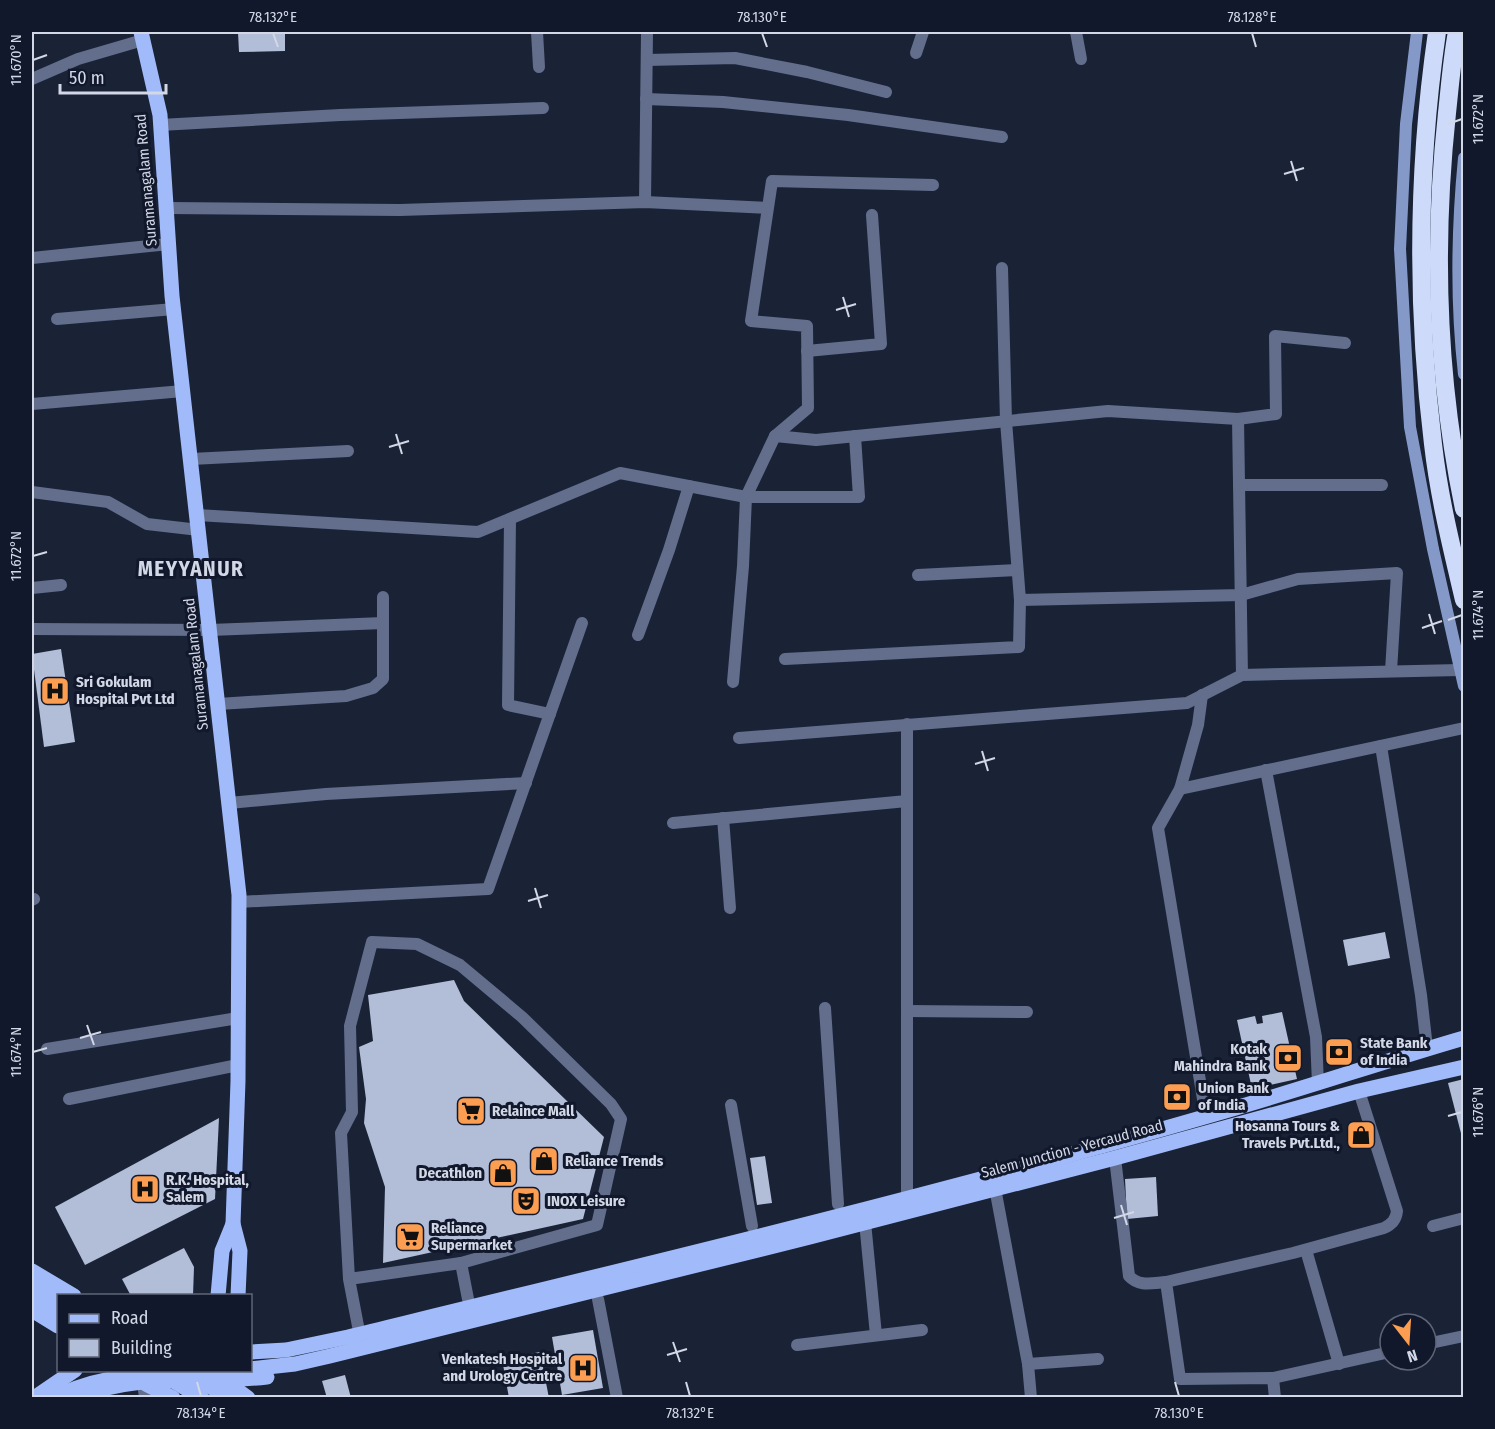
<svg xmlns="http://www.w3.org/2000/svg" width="1495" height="1429" font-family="'Fira Sans Condensed',sans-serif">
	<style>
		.building { fill: #b2bdd8 }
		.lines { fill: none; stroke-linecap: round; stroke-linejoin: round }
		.street { stroke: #626e8c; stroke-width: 12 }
		.secondary { stroke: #8599c9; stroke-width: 12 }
		.primary { stroke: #a1baf9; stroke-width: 15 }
		.highway { stroke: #cddaf9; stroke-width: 18 }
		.primary-bridge { stroke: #a1baf9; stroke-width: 15 }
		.ticks { fill: none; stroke: #d3d8e6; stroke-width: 2 }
		.labels { text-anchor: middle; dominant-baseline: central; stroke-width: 6; stroke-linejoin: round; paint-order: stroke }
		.street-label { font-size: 15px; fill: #d3d8e6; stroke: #11182c }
		.poi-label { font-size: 15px; font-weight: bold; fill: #d3d8e6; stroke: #11182c; text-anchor: start }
		.district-label { font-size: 21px; font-weight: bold; letter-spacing: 1.5px; fill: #d3d8e6; stroke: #11182c }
		.neatline { fill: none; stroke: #d3d8e6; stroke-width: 2 }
		.ticks-label { font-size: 15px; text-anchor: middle; fill: #d3d8e6 }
	</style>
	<rect width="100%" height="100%" fill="#1a2236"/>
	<g class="building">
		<path d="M238,32H285V51L239,52Z"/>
		<path d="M61,649L75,742L44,747L32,654Z"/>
		<path d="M1385,932L1390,958L1348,966L1343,940Z"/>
		<path d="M454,980L464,1001L604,1137L583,1219L383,1263L385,1187L364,1123L366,1099L359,1047L373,1041L368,995Z"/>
		<path d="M1282,1012L1297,1079L1252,1089L1237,1020L1255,1016L1257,1024L1263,1023L1262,1016Z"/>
		<path d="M1464,1079V1141H1463L1448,1083Z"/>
		<path d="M219,1118L215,1199L85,1265L55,1207Z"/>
		<path d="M765,1156L772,1203L757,1205L750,1158Z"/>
		<path d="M1156,1177L1158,1216L1127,1219L1125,1179Z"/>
		<path d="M184,1248L194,1267L193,1296H131L122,1279Z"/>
		<path d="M593,1330L603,1388L562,1395L552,1337Z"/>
		<path d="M540,1352L549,1398H509L502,1359Z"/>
		<path d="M345,1375L351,1398H327L322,1381Z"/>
	</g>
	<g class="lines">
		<g class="street">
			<path d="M537,32L539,67"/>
			<path d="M1076,32L1081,59"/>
			<path d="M916,53L923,32"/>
			<path d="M647,60L735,58L807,72L886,92"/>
			<path d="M32,79L78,59L143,40"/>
			<path d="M646,99L723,102L848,115L1002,137"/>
			<path d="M160,125L340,115L543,108"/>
			<path d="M645,202L647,32"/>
			<path d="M168,208L400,210L645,202L767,208"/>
			<path d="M32,258L169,244"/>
			<path d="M1002,268L1006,421L1020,600L1241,595L1298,579L1397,573L1391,671"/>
			<path d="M57,319L174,309"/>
			<path d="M807,351L881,344L872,215"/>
			<path d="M32,404L183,391"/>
			<path d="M1238,419L1276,414L1275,336L1345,343"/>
			<path d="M775,436L816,440L1108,411L1238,419L1242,675"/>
			<path d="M191,459L348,451"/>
			<path d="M1239,485H1382"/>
			<path d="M32,492L108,502L147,524L199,530"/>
			<path d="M197,515L478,532L620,473L746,497L775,436L808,408L807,326L751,321L772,181L933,185"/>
			<path d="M510,519L508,705L550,714"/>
			<path d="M918,575L1017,570"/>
			<path d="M32,588L61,585"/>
			<path d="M32,629L210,630L383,623"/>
			<path d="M638,635L669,550L689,486"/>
			<path d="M785,659L1019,647L1020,600"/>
			<path d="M733,682L743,566L746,497H859L855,436"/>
			<path d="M218,704L346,696L373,688L383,679V597"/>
			<path d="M907,724V1198"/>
			<path d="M739,738L1187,703L1242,675L1460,670"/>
			<path d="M1381,746L1421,995L1427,1048"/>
			<path d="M1266,770L1316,1037L1318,1084"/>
			<path d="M1180,789L1198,725L1202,695"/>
			<path d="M229,803L326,794L526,783"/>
			<path d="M723,818L730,908"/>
			<path d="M673,823L907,801"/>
			<path d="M32,900L34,899"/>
			<path d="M239,902L488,889L582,623"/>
			<path d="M825,1008L838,1204"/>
			<path d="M907,1011L1027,1012"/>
			<path d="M47,1049L238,1018"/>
			<path d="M69,1099L238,1065"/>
			<path d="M731,1105L752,1226"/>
			<path d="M1206,1117L1158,828L1180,789L1464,728"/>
			<path d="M1115,1158L1129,1276C1139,1287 1152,1283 1166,1282"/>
			<path d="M995,1188L1028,1364L1031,1398"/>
			<path d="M865,1222L876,1335"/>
			<path d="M1433,1226L1464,1218"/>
			<path d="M1306,1250L1339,1364"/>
			<path d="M461,1263L468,1299"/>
			<path d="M349,1279L461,1263L597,1225L621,1119L611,1104L522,1017L460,965L417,944L372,942L350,1026L352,1112L341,1133L349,1279L358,1326"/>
			<path d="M598,1299L617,1398"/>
			<path d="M1426,1344L1464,1336"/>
			<path d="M797,1345L922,1330"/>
			<path d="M1028,1364L1098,1359"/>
			<path d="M1273,1378L1390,1352"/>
			<path d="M143,1382L145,1398"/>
			<path d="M1275,1398L1273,1378L1180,1379L1166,1282L1293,1253L1384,1228C1392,1224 1396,1220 1397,1211L1359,1091"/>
		</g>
		<g class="secondary">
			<path d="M1417,32L1406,124L1400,249L1410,427L1433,549L1464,686"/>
			<path d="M1464,158C1457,230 1456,303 1464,374"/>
		</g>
		<g class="primary">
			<path d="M141,32L160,115L172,296L239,895L238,1081L233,1224L240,1251L238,1296"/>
			<path d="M32,1271L74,1296"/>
			<path d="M32,1285L58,1300"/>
			<path d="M218,1296L222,1251L233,1224"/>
			<path d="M32,1297L58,1313"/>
			<path d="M32,1310L58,1326"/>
			<path d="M250,1352L286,1350L348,1337C636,1267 924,1198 1208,1116C1294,1092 1378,1063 1464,1038"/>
			<path d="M250,1369L295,1364L330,1356L810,1237L1115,1158L1359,1091L1464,1067"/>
			<path d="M221,1378L248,1398"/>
			<path d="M146,1384L173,1398"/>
			<path d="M34,1398L75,1370"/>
			<path d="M77,1398C135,1372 205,1384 267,1377"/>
		</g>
		<g class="highway">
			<path d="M1437,32C1417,170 1416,305 1433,444C1439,497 1452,549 1464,600"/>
			<path d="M1457,32C1452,58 1450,86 1447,113C1433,244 1437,380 1464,509"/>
		</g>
		<g class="primary-bridge">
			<path d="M187,1372L229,1398"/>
			<path d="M160,1373L202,1398"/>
			<path d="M59,1395C114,1370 173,1372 231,1370"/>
		</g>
	</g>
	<path class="ticks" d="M273,33L278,47M762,33L767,47M1252,33L1256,47M33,60L47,55M1448,124L1462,119M1291,161L1297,181M1284,174L1304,168M843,297L849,317M836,310L856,304M396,434L402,454M389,447L409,441M33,556L47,552M1429,614L1435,634M1448,620L1462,615M1422,628L1442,621M982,751L988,771M975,764L995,758M535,888L541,908M528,901L548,895M87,1025L94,1045M80,1038L101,1032M33,1052L47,1048M1448,1116L1462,1112M1121,1205L1127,1225M1114,1218L1134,1212M673,1342L680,1362M667,1355L687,1349M197,1382L201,1396M686,1382L690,1396M1175,1382L1179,1396"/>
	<defs>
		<g id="hospital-square" transform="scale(1.5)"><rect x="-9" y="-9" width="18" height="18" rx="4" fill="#fb9e51" stroke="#11182c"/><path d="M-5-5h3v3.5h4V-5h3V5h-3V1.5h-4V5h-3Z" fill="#111"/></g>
		<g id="bank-square" transform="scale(1.5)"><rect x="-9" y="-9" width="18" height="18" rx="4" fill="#fb9e51" stroke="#11182c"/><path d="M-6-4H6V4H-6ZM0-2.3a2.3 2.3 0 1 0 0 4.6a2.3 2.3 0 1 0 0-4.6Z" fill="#111"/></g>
		<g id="supermarket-square" transform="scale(1.5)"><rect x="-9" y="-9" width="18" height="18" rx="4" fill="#fb9e51" stroke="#11182c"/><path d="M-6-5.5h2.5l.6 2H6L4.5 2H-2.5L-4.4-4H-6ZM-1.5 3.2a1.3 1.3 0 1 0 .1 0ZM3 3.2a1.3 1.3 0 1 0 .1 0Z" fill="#111"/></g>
		<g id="shop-square" transform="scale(1.5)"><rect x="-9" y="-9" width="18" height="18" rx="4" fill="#fb9e51" stroke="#11182c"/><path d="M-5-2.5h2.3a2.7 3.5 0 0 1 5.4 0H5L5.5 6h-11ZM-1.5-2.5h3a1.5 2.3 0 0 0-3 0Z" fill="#111"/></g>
		<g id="theatre-square" transform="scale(1.5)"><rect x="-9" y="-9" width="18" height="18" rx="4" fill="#fb9e51" stroke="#11182c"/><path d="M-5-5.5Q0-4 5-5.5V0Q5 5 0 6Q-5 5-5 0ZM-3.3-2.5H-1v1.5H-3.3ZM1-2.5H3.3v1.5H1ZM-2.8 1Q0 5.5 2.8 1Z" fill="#111"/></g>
	</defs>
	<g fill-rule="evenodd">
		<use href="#hospital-square" x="55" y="691"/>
		<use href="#bank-square" x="1339" y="1052"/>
		<use href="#bank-square" x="1288" y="1058"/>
		<use href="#bank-square" x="1177" y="1097"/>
		<use href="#supermarket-square" x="471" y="1111"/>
		<use href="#shop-square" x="1361" y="1135"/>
		<use href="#shop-square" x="544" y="1161"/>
		<use href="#shop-square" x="503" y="1173"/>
		<use href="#hospital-square" x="145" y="1189"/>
		<use href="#theatre-square" x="526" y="1201"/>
		<use href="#supermarket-square" x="410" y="1237"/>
		<use href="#hospital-square" x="583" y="1368"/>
	</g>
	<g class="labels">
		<g class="street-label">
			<text transform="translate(146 180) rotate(-95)">Suramanagalam Road</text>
			<text transform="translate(196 664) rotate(-96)">Suramanagalam Road</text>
			<text transform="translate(1072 1149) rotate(-15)">Salem Junction - Yercaud Road</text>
		</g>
		<g class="poi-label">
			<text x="76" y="682">Sri Gokulam<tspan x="76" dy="17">Hospital Pvt Ltd</tspan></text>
			<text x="1360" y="1043">State Bank<tspan x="1360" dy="17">of India</tspan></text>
			<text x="1267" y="1049" text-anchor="end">Kotak<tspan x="1267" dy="17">Mahindra Bank</tspan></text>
			<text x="1198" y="1088">Union Bank<tspan x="1198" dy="17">of India</tspan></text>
			<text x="492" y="1111">Relaince Mall</text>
			<text x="1340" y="1126" text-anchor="end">Hosanna Tours &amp;<tspan x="1340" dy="17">Travels Pvt.Ltd.,</tspan></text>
			<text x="565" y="1161">Reliance Trends</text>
			<text x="482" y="1173" text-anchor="end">Decathlon</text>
			<text x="166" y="1180">R.K. Hospital,<tspan x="166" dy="17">Salem</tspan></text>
			<text x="547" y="1201">INOX Leisure</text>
			<text x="431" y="1228">Reliance<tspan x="431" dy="17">Supermarket</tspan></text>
			<text x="562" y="1359" text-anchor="end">Venkatesh Hospital<tspan x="562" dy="17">and Urology Centre</tspan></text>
		</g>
		<g class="district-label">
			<text x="191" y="569">MEYYANUR</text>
		</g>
	</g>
	<rect width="1495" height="1429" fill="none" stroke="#11182c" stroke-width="66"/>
	<rect x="57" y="1294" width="195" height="78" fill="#11182c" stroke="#5f6576" stroke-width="1.5"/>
	<rect x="69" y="1314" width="30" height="9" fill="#a1baf9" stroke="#5f6576" stroke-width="1.5"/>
	<text x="111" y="1324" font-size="18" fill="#d3d8e6">Road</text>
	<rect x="69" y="1339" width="30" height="18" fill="#b2bdd8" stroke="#5f6576" stroke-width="1.5"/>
	<text x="111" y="1354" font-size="18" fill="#d3d8e6">Building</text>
	<g transform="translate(1408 1342) rotate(163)"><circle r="28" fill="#11182c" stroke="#5f6576" stroke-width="1.5"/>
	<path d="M0-4.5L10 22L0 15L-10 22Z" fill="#fb9e51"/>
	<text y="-9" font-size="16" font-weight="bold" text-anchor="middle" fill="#d3d8e6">N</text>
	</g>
	<path d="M60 84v9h106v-9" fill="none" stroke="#d3d8e6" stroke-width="3"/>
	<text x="69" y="84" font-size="18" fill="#d3d8e6" stroke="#11182c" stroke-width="4.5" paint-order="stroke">50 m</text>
	<rect x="33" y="33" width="1429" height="1363" class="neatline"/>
	<g class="ticks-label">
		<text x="273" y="22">78.132°E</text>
		<text x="762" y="22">78.130°E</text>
		<text x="1252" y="22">78.128°E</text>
		<text transform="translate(16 60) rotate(-90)" y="5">11.670°N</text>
		<text transform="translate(1478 119) rotate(-90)" y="5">11.672°N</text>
		<text transform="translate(16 556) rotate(-90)" y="5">11.672°N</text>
		<text transform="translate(1478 615) rotate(-90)" y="5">11.674°N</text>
		<text transform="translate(16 1052) rotate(-90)" y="5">11.674°N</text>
		<text transform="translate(1478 1112) rotate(-90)" y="5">11.676°N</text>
		<text x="201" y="1418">78.134°E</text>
		<text x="690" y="1418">78.132°E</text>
		<text x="1179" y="1418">78.130°E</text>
	</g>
</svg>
